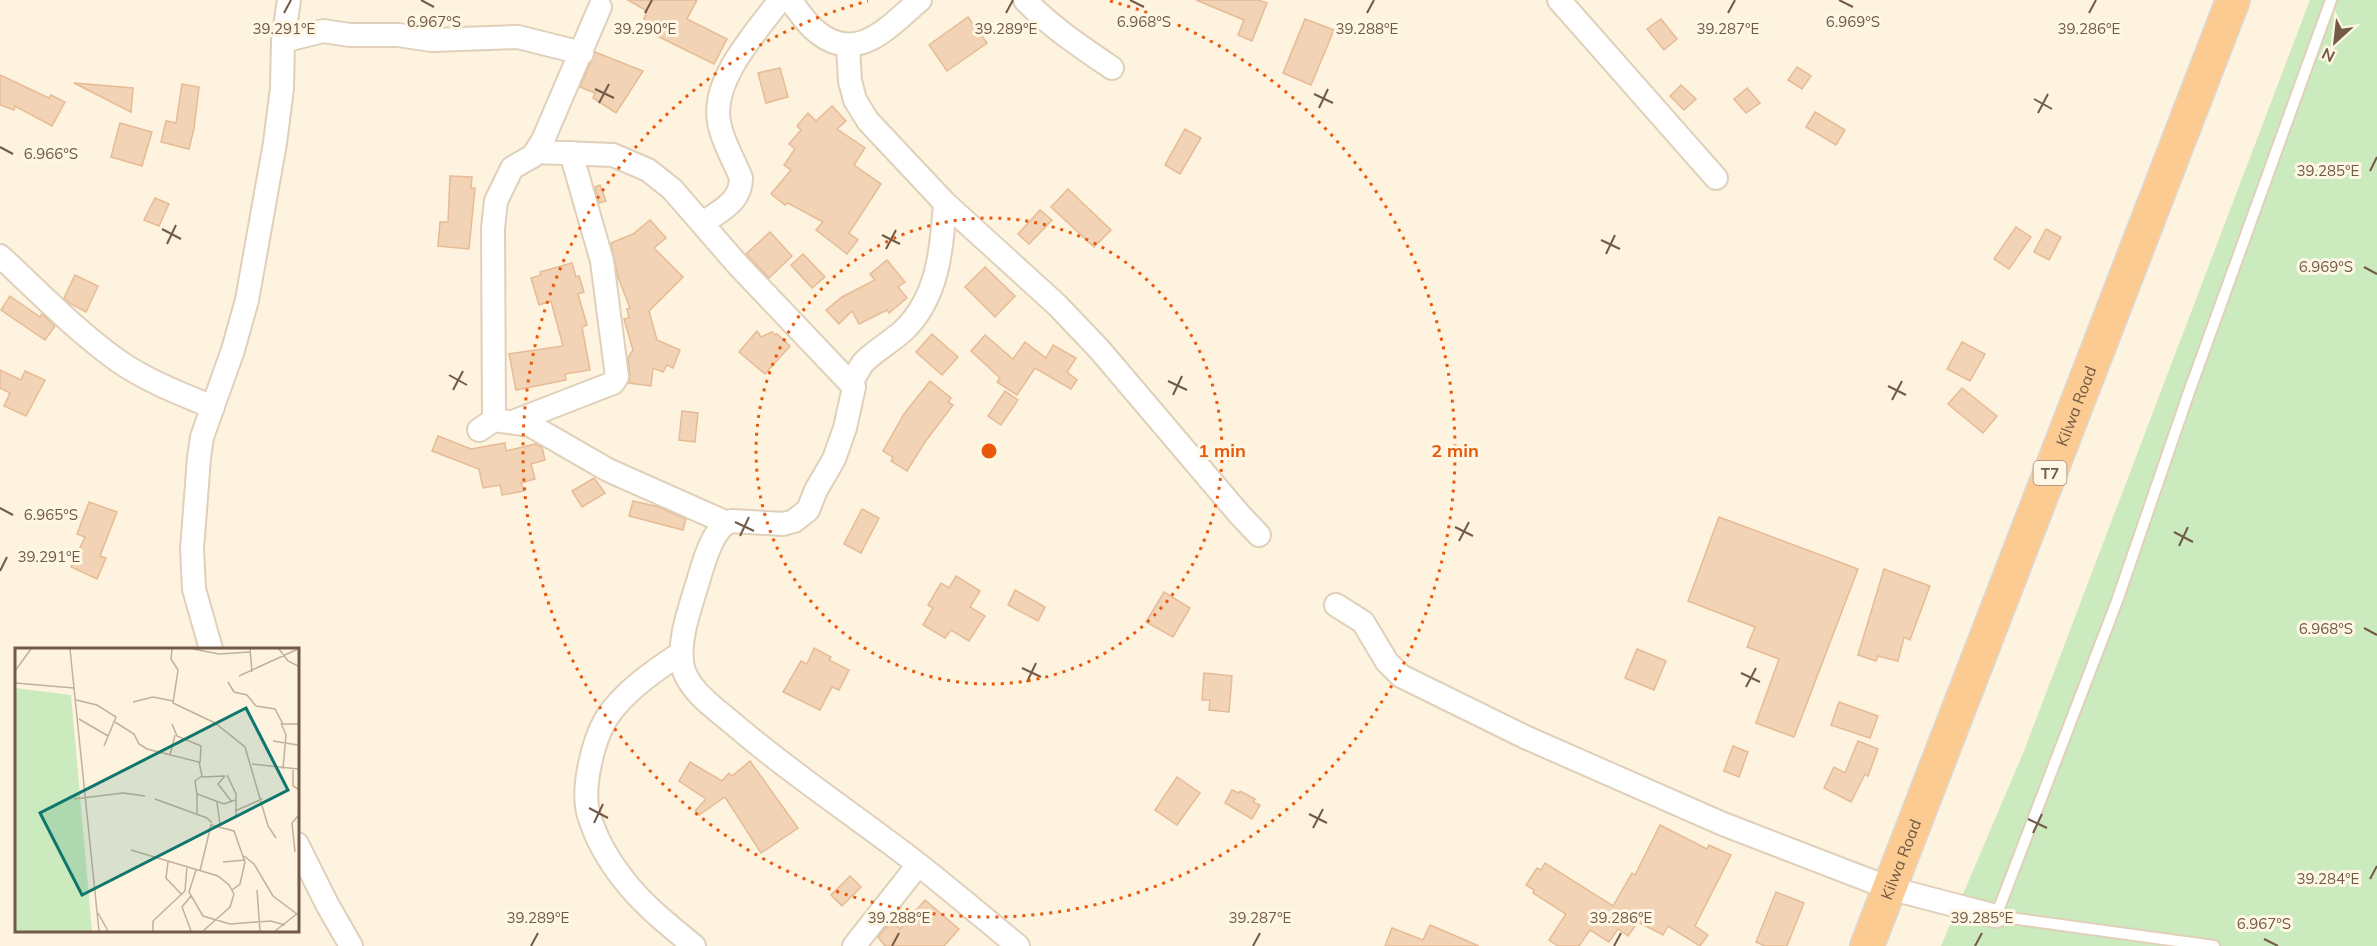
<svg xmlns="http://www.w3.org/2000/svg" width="2377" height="946" font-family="Mulish,sans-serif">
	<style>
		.green { fill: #cbeabd }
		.building { fill: #f3d3b5; stroke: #e6bb95; stroke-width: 1.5 }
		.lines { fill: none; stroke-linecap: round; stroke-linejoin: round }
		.service-casing { stroke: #e0d0ba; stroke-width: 14 }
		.minor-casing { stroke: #e0d0ba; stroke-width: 26 }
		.trunk-casing { stroke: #ddd7d3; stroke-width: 36 }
		.service { stroke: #fff; stroke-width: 10 }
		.minor { stroke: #fff; stroke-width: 22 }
		.trunk { stroke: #fccb92; stroke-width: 33 }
		.ticks { fill: none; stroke: #735a46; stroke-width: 2 }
		.ring { fill: none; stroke: #e8590c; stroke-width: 3; stroke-dasharray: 3 6 }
		.labels { text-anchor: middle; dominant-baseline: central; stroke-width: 6; stroke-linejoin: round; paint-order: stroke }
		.shield { fill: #fff7e5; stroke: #9d8976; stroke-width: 1.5 }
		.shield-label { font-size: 15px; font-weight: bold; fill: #735a46 }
		.street-label { font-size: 16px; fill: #735a46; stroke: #fff7e5 }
		.inset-road { fill: none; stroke: #c2b19c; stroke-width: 1.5 }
		.view { fill: #0f766e; fill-opacity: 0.15; stroke: #0f766e; stroke-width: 3 }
		.inset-edge { fill: none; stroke: #735a46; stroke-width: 3 }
		.ticks-label { font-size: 15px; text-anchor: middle; fill: #735a46; stroke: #fff7e5; stroke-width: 6; stroke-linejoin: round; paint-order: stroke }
		.centre { fill: #e8590c; stroke: #fff7e5; stroke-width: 3 }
		.ring-label { font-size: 18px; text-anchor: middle; font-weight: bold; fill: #e8590c; stroke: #fff7e5; stroke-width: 6; stroke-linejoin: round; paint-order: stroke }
	</style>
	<rect width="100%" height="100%" fill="#fdf3de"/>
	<path class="green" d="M2310,0H2377V946H1941L2024,751Z"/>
	<g class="building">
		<path d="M628,0H697L687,19L727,39L714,64L653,34L658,26L644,19L647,11Z"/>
		<path d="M1196,0H1258L1267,3L1252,41L1238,35L1244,20Z"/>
		<path d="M968,17L987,43L947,71L929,45Z"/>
		<path d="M1305,19L1334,30L1311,85L1283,73Z"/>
		<path d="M1661,19L1677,39L1664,50L1647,29Z"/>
		<path d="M595,52L643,71L616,113L593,98L595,93L580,87Z"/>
		<path d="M1797,67L1811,76L1802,89L1788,80Z"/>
		<path d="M780,68L788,97L766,103L758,73Z"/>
		<path d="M0,75L49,98L51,95L65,102L52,126L15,106L14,110L0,105Z"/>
		<path d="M74,83L133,88L131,112Z"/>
		<path d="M182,84L199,87L194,128L189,149L161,142L166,121L176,123Z"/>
		<path d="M1681,85L1696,99L1684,110L1670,96Z"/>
		<path d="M1747,88L1760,103L1746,113L1734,99Z"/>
		<path d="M832,106L846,121L837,129L865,148L854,165L881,184L849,233L858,240L847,254L816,230L823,222L788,203L785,205L771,194L791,170L784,165L795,149L789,144L801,130L797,126L808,113L816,121Z"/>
		<path d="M1815,112L1845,130L1836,145L1806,127Z"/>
		<path d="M120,123L152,132L142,166L111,157Z"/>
		<path d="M1185,129L1201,138L1180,174L1165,165Z"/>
		<path d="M450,176L472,177L471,188H475L469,249L438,246L440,222H448Z"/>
		<path d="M600,185L606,201L599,203L595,187Z"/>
		<path d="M1068,189L1111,230L1094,247L1051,207Z"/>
		<path d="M155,198L169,204L159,226L144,220Z"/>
		<path d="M1040,210L1052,220L1029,244L1018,234Z"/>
		<path d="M650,220L666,238L654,248L683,277L649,311L657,340L680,350L673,368L667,365L663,372L653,368L651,386L629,383L630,375L628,358L633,350L624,319L629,318L627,309L630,308L618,277L611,243L633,234Z"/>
		<path d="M2016,227L2031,237L2009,269L1994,259Z"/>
		<path d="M2046,229L2061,237L2049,260L2034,252Z"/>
		<path d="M770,232L792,256L769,278L746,254Z"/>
		<path d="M803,254L825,277L812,288L791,265Z"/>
		<path d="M887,260L905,282L898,287L907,298L889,313L887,310L859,324L852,311L839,324L826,310L842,297L875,280L870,274Z"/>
		<path d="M572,263L576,277L579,276L584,292L578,294L587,325L582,327L590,370L565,374L566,380L516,390L509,354L563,346L551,301L539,305L531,278L541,275L540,272Z"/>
		<path d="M985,267L1015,296L995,317L965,287Z"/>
		<path d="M75,275L98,286L86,312L71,304L64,298Z"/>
		<path d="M10,296L40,317L42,314L55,326L45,340L1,310Z"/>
		<path d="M757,331L761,337L772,332L775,335L777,334L790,346L765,374L739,352Z"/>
		<path d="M932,334L958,357L942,375L916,352Z"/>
		<path d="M985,335L1013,359L1025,342L1046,358L1053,345L1076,358L1067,372L1077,380L1071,389L1035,368L1017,395L997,382L1000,378L971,351Z"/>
		<path d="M1962,342L1985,354L1970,381L1947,369Z"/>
		<path d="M0,370L21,380L25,371L45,380L26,416L4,406L10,393L0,388Z"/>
		<path d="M930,381L951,398L948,402L953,405L925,442L907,471L891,461L893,457L883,451L904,414Z"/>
		<path d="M1962,388L1997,416L1983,433L1948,404Z"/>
		<path d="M1005,391L1018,400L1001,425L988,416Z"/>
		<path d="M682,411L698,413L695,442L679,440Z"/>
		<path d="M438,436L471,449L505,443L506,451L535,444L542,447L545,460L531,464L535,479L521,483L524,491L502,495L500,485L483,488L479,469L432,451Z"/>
		<path d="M594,478L605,493L582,507L572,491Z"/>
		<path d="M633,501L659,507L686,519L683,530L629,516Z"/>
		<path d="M89,502L117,512L100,556L106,558L97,579L71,567L85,537L77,534Z"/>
		<path d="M862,509L879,518L861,553L844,544Z"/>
		<path d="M1719,517L1858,569L1794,737L1756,723L1779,659L1747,647L1755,627L1688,601Z"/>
		<path d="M1884,569L1930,586L1910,640L1904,637L1898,661L1878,656L1876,661L1858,655Z"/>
		<path d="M956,576L980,591L970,607L985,616L969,641L951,630L945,638L923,625L933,608L928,605L941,583L949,588Z"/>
		<path d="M1015,590L1045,607L1038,621L1008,605Z"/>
		<path d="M1164,592L1190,608L1173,637L1146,622Z"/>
		<path d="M814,648L831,657L829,660L849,670L839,690L832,687L820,710L783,692L801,661L807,664Z"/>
		<path d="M1637,649L1666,661L1654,690L1625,678Z"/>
		<path d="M1204,673L1232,676L1229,712L1209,710L1210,700H1202Z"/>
		<path d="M1839,702L1878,716L1870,738L1831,725Z"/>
		<path d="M1858,741L1878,749L1868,776L1865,774L1851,802L1824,788L1834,767L1845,773Z"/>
		<path d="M1733,746L1748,752L1739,777L1724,771Z"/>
		<path d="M750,761L798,828L761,853L725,797L699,815L695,811L706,799L679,781L690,762L722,781L729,773L732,776Z"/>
		<path d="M1177,777L1200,793L1177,825L1155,810Z"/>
		<path d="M1232,790L1239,793L1240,791L1255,799L1253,802L1260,805L1252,819L1225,803Z"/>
		<path d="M1660,825L1707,849L1709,845L1731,855L1695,926L1708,935L1700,946L1668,926L1663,935L1638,922L1628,936L1618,929L1609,942L1590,930L1579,946H1558L1549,940L1566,914L1533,893L1534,890L1526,885L1537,868L1541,870L1545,863L1613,906L1632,873L1635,875Z"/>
		<path d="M850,876L861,887L842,906L831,895Z"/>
		<path d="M1776,892L1804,903L1787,946H1765L1756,942Z"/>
		<path d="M925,900L959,929L944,946H885L878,937L892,920L900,929Z"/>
		<path d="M1430,925L1479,946H1385L1392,928L1423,940Z"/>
	</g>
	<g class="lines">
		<g class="service-casing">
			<path id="service" d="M2214,946L1996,916L2117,601L2189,392L2331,0"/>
		</g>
		<g class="minor-casing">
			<g id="minor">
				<path d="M790,0C798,10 806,24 817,32C858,65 889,26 920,0"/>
				<path d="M1025,0C1051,27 1081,47 1112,68"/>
				<path d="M1559,0L1716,178"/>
				<path d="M283,41L323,31L350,35H398L432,40L518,37L582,53"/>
				<path d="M848,45L850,81L855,100L868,121L945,203L1057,305L1099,349L1240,515L1259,535"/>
				<path d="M536,152L613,155L648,170L672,189L738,265L854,387L845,428L834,459L816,490L808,510L794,521L783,524L732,521C714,525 704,561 699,578C692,603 675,645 684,671C691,691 714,708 730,721C790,773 856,816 919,865C952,891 985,919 1018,946"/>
				<path d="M703,223C721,210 741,202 741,178C734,160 722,141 719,122C711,80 757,31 780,0"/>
				<path d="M0,256C38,291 75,330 117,360C145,380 181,394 213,407"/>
				<path d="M851,383C855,376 859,369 863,363C872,353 892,341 903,331C938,298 942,249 945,203"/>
				<path d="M494,420L493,228L496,201L512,168L533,156L543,140L600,7"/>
				<path d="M515,421L613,383L617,377L602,261L571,153"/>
				<path d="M479,430L494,420L530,425L608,470L725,522"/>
				<path d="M1336,605L1363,622L1387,662L1401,676L1525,737L1723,824L1889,888L1996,916"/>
				<path d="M211,649L194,589L192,549L199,458L202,437L233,350L247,300L275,143L282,88L283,41L289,0"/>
				<path d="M681,653C654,671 623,692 606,719C593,741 582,787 588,812C595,837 608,860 624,880C644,906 670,926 694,946"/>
				<path d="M297,844L327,904L351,946"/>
				<path d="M854,946L918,865"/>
			</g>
		</g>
		<g class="trunk-casing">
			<g id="trunk">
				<path id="s1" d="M1867,946L2233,0"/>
			</g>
		</g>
		<use href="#service" class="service"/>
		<use href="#minor" class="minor"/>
		<use href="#trunk" class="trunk"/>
	</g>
	<path class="ticks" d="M421,0L434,7M1130,0L1144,7M1839,0L1853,7M284,13L291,0M645,13L652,0M1006,13L1013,0M1367,13L1374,0M1728,13L1735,0M2089,13L2096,0M595,89L614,98M1314,94L1333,103M2034,99L2052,109M599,103L609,84M1319,108L1328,89M2038,113L2048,94M0,147L13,154M2370,171L2377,157M162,229L181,239M882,235L900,244M1601,240L1620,249M167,244L176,225M886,249L896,230M1606,254L1615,235M2364,267L2377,274M449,375L467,385M1168,381L1187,390M1888,386L1906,395M453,390L463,371M1173,395L1182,376M1892,400L1902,381M0,508L13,515M735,522L754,531M1455,527L1473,536M2174,532L2193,542M740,536L749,517M1459,541L1469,522M2179,546L2188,527M0,571L7,557M2364,628L2377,635M1022,668L1041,677M1741,673L1760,682M1027,682L1036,663M1746,687L1756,668M589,808L608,818M1309,814L1327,823M2028,819L2047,828M594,823L603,804M1313,828L1323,809M2033,833L2042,814M2370,879L2377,866M2264,939L2278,946M531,946L538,933M892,946L899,933M1253,946L1260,933M1614,946L1621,933M1975,946L1982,933"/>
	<g class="ring">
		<circle cx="989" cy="451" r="233"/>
		<path d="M1110 1A466 466 0 1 1 868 1"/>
	</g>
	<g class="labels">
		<rect class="shield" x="2033.5" y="461" width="33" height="24" rx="4.5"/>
		<g class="shield-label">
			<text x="2050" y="473">T7</text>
		</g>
		<g class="street-label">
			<text stroke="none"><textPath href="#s1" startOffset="579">Kilwa Road</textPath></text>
			<text stroke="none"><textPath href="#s1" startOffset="93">Kilwa Road</textPath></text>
		</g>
	</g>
	<g transform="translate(15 648)">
		<rect width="284" height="284" fill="#fdf3de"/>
		<path d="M0,40L56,47L77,283H0Z" fill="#cbeabd"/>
		<path class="inset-road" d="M55,1L84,283M157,1L156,11L163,22L158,55L200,75L230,99L253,178L261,190M178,1L204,6L235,4M235,1L237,24M264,1L273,13L283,18M0,23L16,1M224,28L283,1M213,34L219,44L232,47L241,58L260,61L268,76H283M0,35L59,40M61,52L82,57L101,69L89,98M118,54L138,49L158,53M64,71L93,88M100,74L119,86L124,96L132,101L184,114L187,128L180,133L182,146L209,156L220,152M266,75L271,87L268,121M157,76L162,88L186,98L185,115M258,93L283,97M155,107L160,87M237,116L283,121M278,122V138L283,141M212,127L221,146V168M210,128L203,136L217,154M187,129L210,128M59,151L108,145L130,148M140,151L192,170L197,175M202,154L205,177M220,163L247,151M182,165V146M116,202L203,228L214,237L219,246L215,259L188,283M280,204L277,175L283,168M229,208L239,216L258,248L282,266M153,214L151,230L167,247M208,214L230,212M181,222L174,244L188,268L215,276L256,273L270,277M185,223L196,177L219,183L230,214L225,236L217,242M242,242L245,283M176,248L167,259L176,283M83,265L93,283M138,283V273L170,243L172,218M260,283L283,265"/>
		<path class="view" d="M231,60L273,142L67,247L25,165Z"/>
		<rect width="284" height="284" class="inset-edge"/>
	</g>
	<g class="ticks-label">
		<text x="434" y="27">6.967°S</text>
		<text x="1144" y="27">6.968°S</text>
		<text x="1853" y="27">6.969°S</text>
		<text x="284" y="34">39.291°E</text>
		<text x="645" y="34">39.290°E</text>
		<text x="1006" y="34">39.289°E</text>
		<text x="1367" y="34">39.288°E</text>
		<text x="1728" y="34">39.287°E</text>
		<text x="2089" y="34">39.286°E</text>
		<text x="51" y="159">6.966°S</text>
		<text x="2328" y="176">39.285°E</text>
		<text x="2326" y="272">6.969°S</text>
		<text x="51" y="520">6.965°S</text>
		<text x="49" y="562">39.291°E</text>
		<text x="2326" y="634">6.968°S</text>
		<text x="2328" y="884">39.284°E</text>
		<text x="538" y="923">39.289°E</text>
		<text x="899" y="923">39.288°E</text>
		<text x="1260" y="923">39.287°E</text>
		<text x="1621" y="923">39.286°E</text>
		<text x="1982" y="923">39.285°E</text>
		<text x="2264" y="929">6.967°S</text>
	</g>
	<circle cx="989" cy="451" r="9" class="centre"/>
	<g class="ring-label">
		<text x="1222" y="457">1 min</text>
		<text x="1455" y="457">2 min</text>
	</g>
	<g transform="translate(2335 42) rotate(207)" stroke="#fff7e5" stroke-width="4.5" paint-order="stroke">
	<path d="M0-4.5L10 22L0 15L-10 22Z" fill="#735a46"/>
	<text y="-9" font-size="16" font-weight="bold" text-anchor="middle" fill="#735a46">N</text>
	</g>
</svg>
